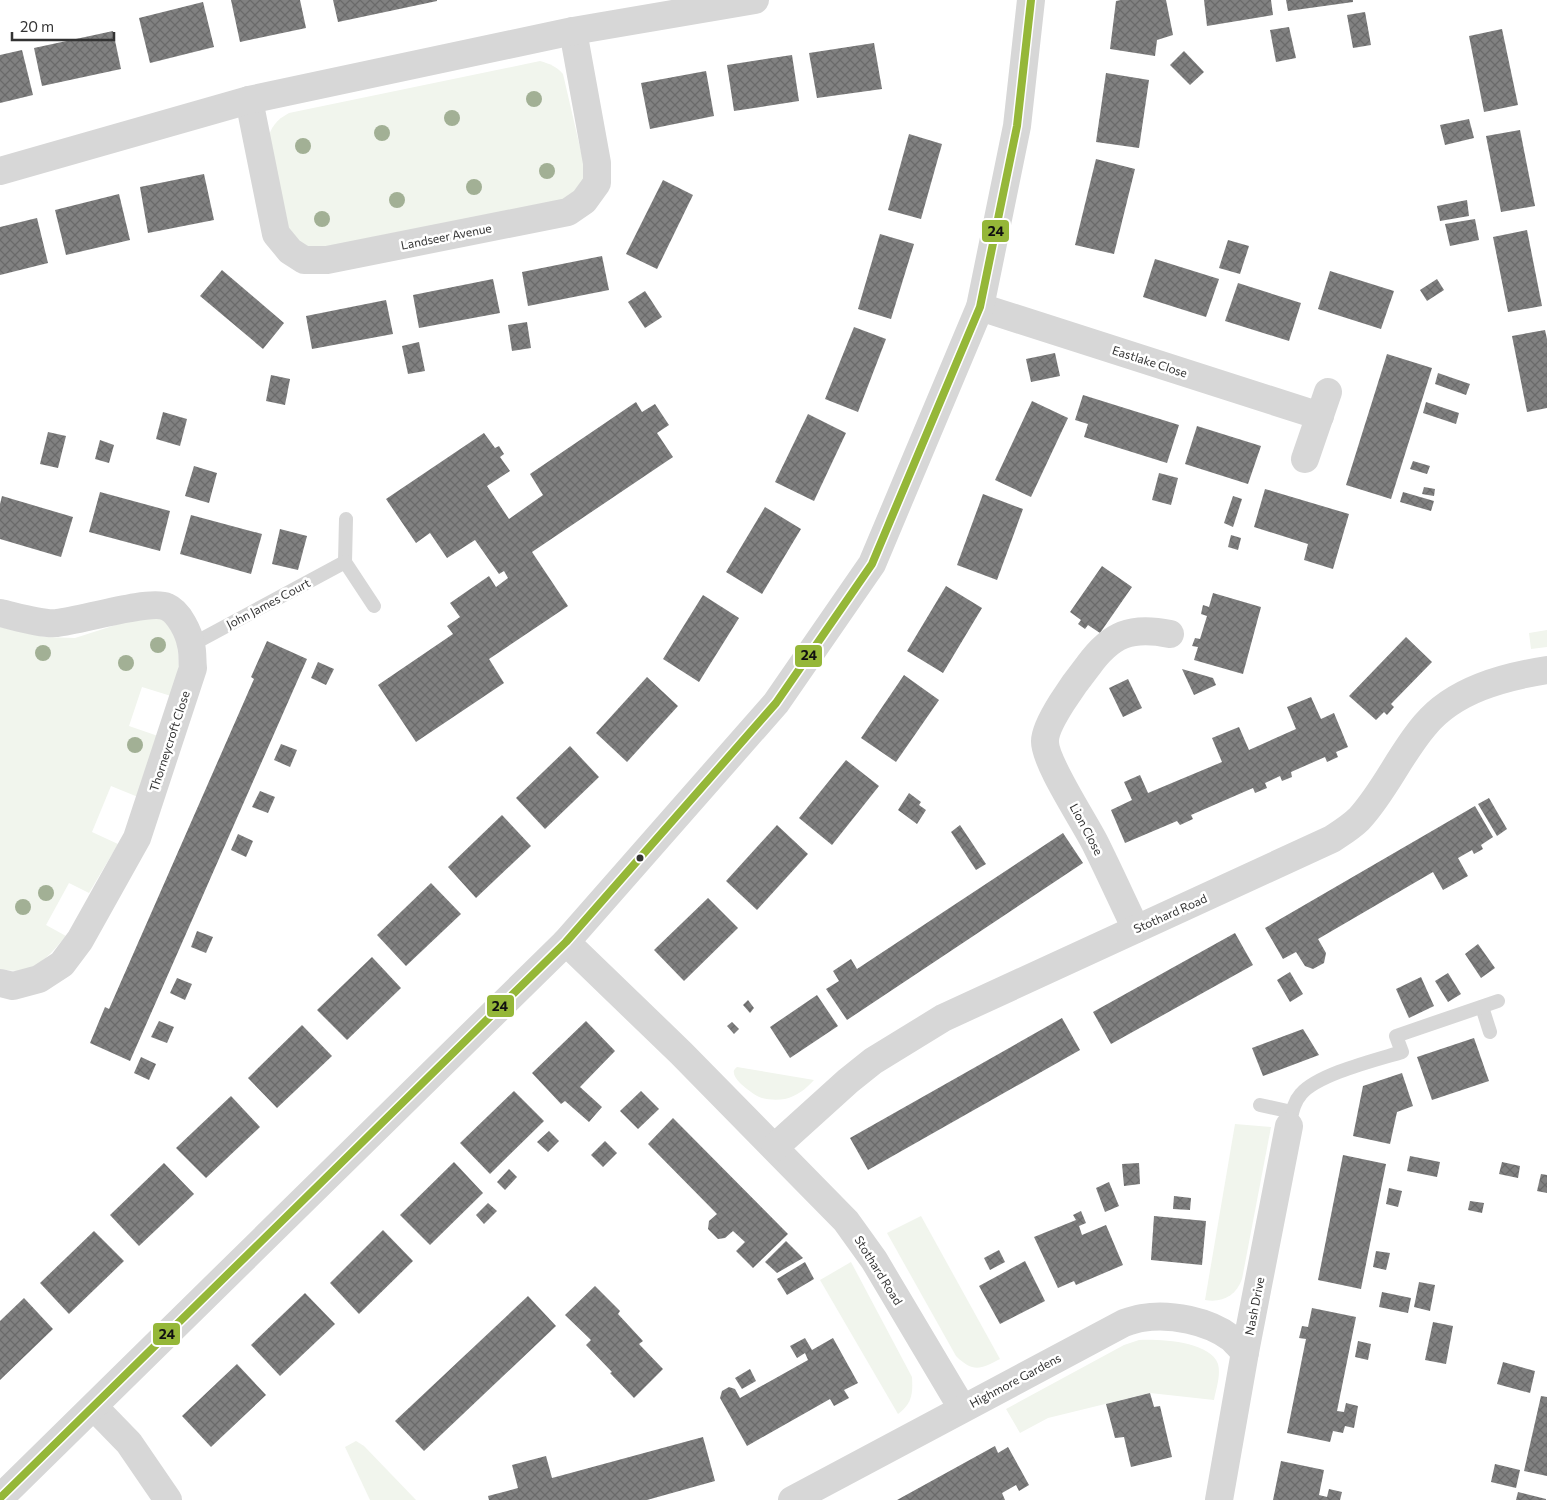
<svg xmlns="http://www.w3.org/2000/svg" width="1547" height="1500" font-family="Commissioner,sans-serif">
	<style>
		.green { fill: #f1f5ed }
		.building { fill: url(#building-cross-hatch) }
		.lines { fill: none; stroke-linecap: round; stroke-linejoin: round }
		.lane { stroke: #d7d7d7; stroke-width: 14 }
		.street { stroke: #d7d7d7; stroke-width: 28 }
		.bus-1-casing { stroke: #fff; stroke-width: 11 }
		.bus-1 { stroke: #95b738; stroke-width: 8 }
		.tree { fill: #a2b095 }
		.bus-dot { fill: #333; stroke: #fff; stroke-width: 2 }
		.labels { text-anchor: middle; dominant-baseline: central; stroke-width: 5; stroke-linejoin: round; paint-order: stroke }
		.street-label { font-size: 12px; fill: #333; stroke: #fff }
		.line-badge { stroke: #fff; stroke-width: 2 }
		.pale-badge-label { font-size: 14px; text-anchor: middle; font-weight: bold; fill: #111 }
	</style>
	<defs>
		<pattern id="building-cross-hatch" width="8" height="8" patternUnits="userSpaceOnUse" patternTransform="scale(1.25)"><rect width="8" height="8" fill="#818181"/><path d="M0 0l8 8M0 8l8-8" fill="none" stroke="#6a6a6a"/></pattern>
	</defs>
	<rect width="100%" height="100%" fill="#fff"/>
	<g class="green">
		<path d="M540,61C550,64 556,66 563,74L585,169V180L570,202L311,255L290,238L267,141C271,127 276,120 289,113Z"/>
		<path d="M150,614L161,616L177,638L179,666L171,696L142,687L129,726L158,736L138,797L111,786L92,832L118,844L89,893L69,883L46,925L66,936C53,951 40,968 20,971C14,971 6,970 0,969V627L45,637L75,638Z"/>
		<path d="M1547,630V647L1531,649L1529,633Z"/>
		<path d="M737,1067L814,1080C806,1089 797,1096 785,1099C778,1100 769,1100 762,1098C755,1096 734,1081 734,1073C733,1070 735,1069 737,1067Z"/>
		<path d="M1235,1124L1271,1127L1242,1279C1236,1296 1222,1303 1205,1300Z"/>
		<path d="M921,1216L1000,1359C981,1369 973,1373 956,1356L887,1233Z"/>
		<path d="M851,1262L912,1377C913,1394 912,1404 898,1414L820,1280Z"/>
		<path d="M1139,1340C1159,1339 1210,1341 1218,1364C1221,1375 1216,1389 1214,1400L1150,1393L1048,1418L1020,1433L1006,1409L1124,1345Z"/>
		<path d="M356,1441L364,1446L416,1500H370L345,1447Z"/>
	</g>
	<g class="building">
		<path d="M231,0H300L306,28L240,42Z"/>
		<path d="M333,0H437V1L338,22Z"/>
		<path d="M1121,0H1166L1173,35L1157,40L1155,56L1110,49L1116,1Z"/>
		<path d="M1204,0H1271L1273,15L1207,26Z"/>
		<path d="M1286,0H1353V2L1288,11Z"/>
		<path d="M203,2L214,47L150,63L139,18Z"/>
		<path d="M1365,12L1371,45L1353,48L1347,15Z"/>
		<path d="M1289,27L1296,58L1276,62L1270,30Z"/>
		<path d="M1502,29L1518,105L1484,112L1469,36Z"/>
		<path d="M113,31L121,69L42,86L34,48Z"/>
		<path d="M874,43L882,89L817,98L809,53Z"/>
		<path d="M22,50L33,95L0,103V55Z"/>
		<path d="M1184,51L1204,72L1190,85L1170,65Z"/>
		<path d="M792,55L799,101L734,111L727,65Z"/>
		<path d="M706,71L714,116L650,129L641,83Z"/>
		<path d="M1106,73L1149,80L1139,148L1096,142Z"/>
		<path d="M1469,119L1474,138L1445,145L1440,125Z"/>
		<path d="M1520,130L1535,206L1501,212L1486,136Z"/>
		<path d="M909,134L942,144L921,219L888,210Z"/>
		<path d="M1096,159L1135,169L1114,254L1075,245Z"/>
		<path d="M204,174L214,220L148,233L140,187Z"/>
		<path d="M663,180L693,195L657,269L626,254Z"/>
		<path d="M119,194L130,240L66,255L55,210Z"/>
		<path d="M1467,200L1469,216L1440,221L1437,206Z"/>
		<path d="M37,218L48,263L0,275V227Z"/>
		<path d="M1475,219L1479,240L1450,246L1445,224Z"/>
		<path d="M1527,230L1542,306L1508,312L1493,237Z"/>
		<path d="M880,234L914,244L891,319L858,309Z"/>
		<path d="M1228,240L1249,246L1240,274L1219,268Z"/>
		<path d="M602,256L609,290L528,306L522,272Z"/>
		<path d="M1155,259L1219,279L1206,317L1143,297Z"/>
		<path d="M222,270L284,323L263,349L200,296Z"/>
		<path d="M1330,271L1394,291L1381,329L1318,309Z"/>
		<path d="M493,279L500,313L419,328L413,295Z"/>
		<path d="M1437,279L1444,290L1427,301L1420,290Z"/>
		<path d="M1238,283L1301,303L1289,341L1225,321Z"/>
		<path d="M645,291L662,317L645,328L628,302Z"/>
		<path d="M386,300L393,334L312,349L306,316Z"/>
		<path d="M527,322L531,348L512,351L508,325Z"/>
		<path d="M854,327L886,339L858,412L825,399Z"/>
		<path d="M1545,330L1547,339V408L1527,412L1512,336Z"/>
		<path d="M419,342L425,371L408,374L402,346Z"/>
		<path d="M1055,353L1060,376L1031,382L1026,359Z"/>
		<path d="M1387,354L1432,368L1391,499L1346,485Z"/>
		<path d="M1438,373L1470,384L1466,395L1435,384Z"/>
		<path d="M271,375L290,379L285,405L266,401Z"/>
		<path d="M1083,395L1179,425L1167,463L1084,437L1088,424L1075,420Z"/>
		<path d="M1032,401L1068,418L1031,497L995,480Z"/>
		<path d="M636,402L642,412L655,404L669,425L657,433L673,457L532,552L568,606L489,659L504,683L416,742L378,685L453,634L447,626L460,617L450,603L489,576L496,587L508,578L504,571L499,574L475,540L447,558L430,533L416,543L386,499L484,433L495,448L499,446L504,454L500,457L510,471L487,486L509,519L543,495L530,474Z"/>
		<path d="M1426,402L1459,413L1456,424L1423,413Z"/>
		<path d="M163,412L187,419L180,446L156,439Z"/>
		<path d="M808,414L846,433L814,501L775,482Z"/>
		<path d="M1197,426L1261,446L1248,484L1185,464Z"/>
		<path d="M48,432L66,436L58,468L40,464Z"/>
		<path d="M100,440L114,445L109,463L95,459Z"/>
		<path d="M1413,461L1430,466L1427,474L1410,469Z"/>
		<path d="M194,466L217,473L209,503L185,496Z"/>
		<path d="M1159,473L1178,478L1171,505L1152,500Z"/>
		<path d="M1424,487L1435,489L1434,496L1422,494Z"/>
		<path d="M1265,489L1349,514L1333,569L1304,560L1308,544L1254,527Z"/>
		<path d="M100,492L170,511L160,551L89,532Z"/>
		<path d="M1403,492L1434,501L1431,511L1400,502Z"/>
		<path d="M983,494L1023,509L997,580L957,565Z"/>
		<path d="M2,496L73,517L61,557L0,539V504Z"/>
		<path d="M1233,496L1242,499L1233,527L1224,523Z"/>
		<path d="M765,507L801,529L762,594L726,572Z"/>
		<path d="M191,515L262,534L251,574L180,554Z"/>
		<path d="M280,529L307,536L298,570L272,564Z"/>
		<path d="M1231,535L1241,538L1238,550L1228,547Z"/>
		<path d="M1102,566L1132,587L1100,633L1088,625L1085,629L1078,624L1081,620L1070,612Z"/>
		<path d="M946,586L982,608L943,673L907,651Z"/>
		<path d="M1213,593L1261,607L1243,674L1194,660L1198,647L1192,646L1195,638L1200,639L1207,616L1201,614L1203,605L1209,607Z"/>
		<path d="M703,595L739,618L699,682L663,659Z"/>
		<path d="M1406,637L1432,662L1391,704L1394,707L1387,715L1384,712L1376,720L1349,696Z"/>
		<path d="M267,641L307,659L130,1061L90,1043L105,1007L109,1009L254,679L251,677Z"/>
		<path d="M318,662L334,669L326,685L311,678Z"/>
		<path d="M1182,669L1213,678L1216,685L1194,695Z"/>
		<path d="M904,675L939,700L896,762L861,738Z"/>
		<path d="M647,677L678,706L627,762L596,733Z"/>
		<path d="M1128,679L1142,708L1123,717L1109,688Z"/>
		<path d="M1311,697L1321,719L1334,713L1348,747L1336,752L1338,757L1327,762L1325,757L1291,772L1292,777L1282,781L1280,776L1265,783L1267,788L1255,793L1253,788L1191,815L1193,819L1180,825L1177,821L1125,843L1111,810L1132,800L1124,782L1140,775L1148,793L1222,762L1212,738L1239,727L1249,750L1296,729L1287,707Z"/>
		<path d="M281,744L297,750L290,767L274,760Z"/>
		<path d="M570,746L599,777L545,829L516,798Z"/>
		<path d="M846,760L879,786L832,845L799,818Z"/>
		<path d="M260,791L275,797L268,813L252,807Z"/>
		<path d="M909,793L921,802L919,805L926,810L917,824L898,810Z"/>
		<path d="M1489,798L1507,829L1497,836L1478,804Z"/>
		<path d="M1475,806L1493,837L1481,845L1483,849L1474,854L1472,850L1458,858L1468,876L1443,890L1433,872L1318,939L1326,953L1324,963L1313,969L1305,966L1296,952L1283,959L1265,928Z"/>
		<path d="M502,815L531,846L476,898L448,867Z"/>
		<path d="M777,825L808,854L757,910L726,881Z"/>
		<path d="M960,825L986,864L976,870L951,832Z"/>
		<path d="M1063,833L1083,863L847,1020L826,989L839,981L833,971L851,959L857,969Z"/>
		<path d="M238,834L253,841L246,857L231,850Z"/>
		<path d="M431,883L461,914L406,966L377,935Z"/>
		<path d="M708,898L738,928L684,981L654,950Z"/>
		<path d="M197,931L213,937L206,953L191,947Z"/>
		<path d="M1235,933L1253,965L1111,1044L1093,1012Z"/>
		<path d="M1478,944L1495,968L1481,978L1465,954Z"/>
		<path d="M372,957L401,988L347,1040L317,1010Z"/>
		<path d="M1290,972L1303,994L1290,1002L1277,980Z"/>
		<path d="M1448,973L1461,994L1448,1002L1435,981Z"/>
		<path d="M1421,977L1434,1006L1409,1018L1396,989Z"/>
		<path d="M177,978L192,984L185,1000L170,993Z"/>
		<path d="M817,995L838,1026L790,1058L770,1027Z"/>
		<path d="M748,1000L754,1008L750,1013L743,1005Z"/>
		<path d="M1062,1018L1080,1050L868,1170L850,1138Z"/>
		<path d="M159,1021L174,1027L167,1043L151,1037Z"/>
		<path d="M586,1021L615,1051L580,1087L602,1107L589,1122L565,1101L561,1104L532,1073Z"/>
		<path d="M732,1022L739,1029L734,1034L727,1026Z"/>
		<path d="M302,1025L332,1056L277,1108L248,1078Z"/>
		<path d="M1303,1029L1319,1055L1263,1076L1252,1048Z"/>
		<path d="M1474,1038L1489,1081L1432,1100L1417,1057Z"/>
		<path d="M141,1057L156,1064L149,1080L134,1073Z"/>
		<path d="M1402,1073L1413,1106L1397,1112L1390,1144L1353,1136L1363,1086Z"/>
		<path d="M514,1091L544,1121L490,1174L460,1143Z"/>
		<path d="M641,1091L659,1109L638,1129L620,1111Z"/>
		<path d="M231,1096L260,1127L206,1178L176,1148Z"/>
		<path d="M673,1118L788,1234L753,1268L736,1251L745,1242L733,1231L725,1238L718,1239L708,1229L709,1221L717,1214L648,1144Z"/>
		<path d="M549,1131L559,1141L548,1152L537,1142Z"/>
		<path d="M605,1141L617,1153L603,1167L591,1155Z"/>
		<path d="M1343,1155L1386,1164L1361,1289L1318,1280Z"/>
		<path d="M1410,1156L1440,1162L1437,1177L1407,1171Z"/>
		<path d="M454,1162L483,1193L430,1245L400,1215Z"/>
		<path d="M1502,1162L1520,1166L1518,1178L1499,1174Z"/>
		<path d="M164,1163L194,1194L139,1246L110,1215Z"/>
		<path d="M1139,1163L1140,1184L1124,1186L1122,1164Z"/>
		<path d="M509,1169L517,1177L505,1190L497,1182Z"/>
		<path d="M1541,1174L1547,1175V1193L1537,1191Z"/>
		<path d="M1109,1182L1119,1206L1105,1212L1096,1188Z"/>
		<path d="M1389,1188L1402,1191L1398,1207L1386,1204Z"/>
		<path d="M1174,1196L1191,1198L1190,1210L1173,1209Z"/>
		<path d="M1470,1201L1484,1203L1482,1213L1468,1210Z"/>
		<path d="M488,1203L497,1211L484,1224L476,1215Z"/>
		<path d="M1081,1211L1086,1223L1079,1226L1082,1235L1106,1225L1123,1265L1076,1285L1074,1281L1058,1288L1034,1237L1076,1220L1073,1215Z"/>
		<path d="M1154,1216L1206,1221L1202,1265L1151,1260Z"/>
		<path d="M383,1230L413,1261L359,1314L330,1283Z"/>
		<path d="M94,1231L124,1261L69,1314L40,1283Z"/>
		<path d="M786,1241L803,1258L777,1273L765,1262Z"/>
		<path d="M999,1250L1005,1262L990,1270L984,1258Z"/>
		<path d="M1376,1251L1390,1253L1386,1270L1373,1267Z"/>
		<path d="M1025,1261L1045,1301L1000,1324L979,1286Z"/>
		<path d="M805,1262L814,1279L787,1295L777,1279Z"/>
		<path d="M1419,1282L1435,1285L1430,1311L1414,1307Z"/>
		<path d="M595,1286L620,1311L618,1314L643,1341L639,1344L663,1369L634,1398L610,1373L612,1372L586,1345L591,1340L565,1315Z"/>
		<path d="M1382,1292L1411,1298L1408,1313L1379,1307Z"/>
		<path d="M305,1293L335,1324L280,1376L251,1345Z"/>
		<path d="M528,1296L556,1326L424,1451L395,1421Z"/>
		<path d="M24,1298L53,1329L0,1380V1321Z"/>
		<path d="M1312,1308L1356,1317L1337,1411L1344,1412L1346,1403L1358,1406L1354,1428L1345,1426L1343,1433L1333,1431L1330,1442L1287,1433L1306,1339L1299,1338L1302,1326L1308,1327Z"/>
		<path d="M1433,1322L1453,1326L1446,1364L1425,1360Z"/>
		<path d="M805,1338L812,1350L833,1338L858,1383L844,1390L849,1398L834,1406L830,1399L747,1446L720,1398L722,1391L729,1387L735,1389L740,1398L808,1360L805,1353L797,1358L790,1346Z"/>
		<path d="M1358,1341L1371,1344L1368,1360L1355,1357Z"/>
		<path d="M1503,1362L1535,1371L1530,1393L1497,1384Z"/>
		<path d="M237,1364L266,1395L211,1447L182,1416Z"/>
		<path d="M750,1369L756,1381L742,1389L735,1378Z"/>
		<path d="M1150,1393L1154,1407L1160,1406L1172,1457L1131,1467L1124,1437L1115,1438L1106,1404Z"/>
		<path d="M1541,1396L1547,1397V1476L1524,1471Z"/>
		<path d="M703,1437L715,1481L647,1500H489L488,1496L518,1488L512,1465L546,1456L552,1478Z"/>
		<path d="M995,1446L998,1453L1008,1447L1029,1485L1019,1491L1016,1485L1002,1493L1005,1500H897Z"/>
		<path d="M1281,1461L1324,1470L1319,1495L1327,1497L1329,1489L1342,1492L1340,1500H1273Z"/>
		<path d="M1495,1464L1520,1470L1516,1488L1491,1482Z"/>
		<path d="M1518,1492L1546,1499V1500H1516Z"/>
	</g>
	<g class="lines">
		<g class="lane">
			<path d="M346,519L345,562L374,606"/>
			<path d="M191,645L345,562"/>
			<path d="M1482,1007L1490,1032"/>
			<path d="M1260,1105L1292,1112"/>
			<path d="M1289,1126C1292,1114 1293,1103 1301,1094C1318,1074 1376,1060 1402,1052L1396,1036L1498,1001"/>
		</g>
		<g class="street">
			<path d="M249,100L276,234L290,251L304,260H327L568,212L584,201L597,183V163L573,31"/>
			<path d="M0,171L249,100L573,31L755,0"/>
			<path d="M980,307L1320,416"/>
			<path d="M1305,459L1328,392"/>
			<path d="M0,613C14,616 44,625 57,623C80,621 149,599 167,607C179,612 189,633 191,645C193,652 192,661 193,668L137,838L80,940L62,964L39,979L13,986L0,983"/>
			<path d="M1136,929C1122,900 1109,871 1095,843C1084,821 1044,761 1045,741C1045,723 1076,681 1088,666C1111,634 1131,626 1170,634"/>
			<path d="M566,942L681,1053L846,1221L874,1260L962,1408"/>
			<path d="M775,1147L848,1081L873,1061L943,1018L1332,839C1341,833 1351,827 1359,819C1385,791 1400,754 1425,725C1454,690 1503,677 1547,670"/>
			<path d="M94,1407L129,1443L168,1500"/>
			<path d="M0,1498L566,942L776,703L872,564L980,307L1017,126L1031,0"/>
			<path d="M792,1500L1124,1323C1130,1321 1136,1319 1142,1318C1170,1313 1209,1321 1231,1338C1236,1342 1240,1348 1245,1352"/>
			<path d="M1219,1500L1245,1352L1289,1126"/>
		</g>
		<g class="bus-1-casing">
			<path id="bus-1" d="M0,1498L566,942L776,703L872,564L980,307L1017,126L1031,0"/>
		</g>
		<use href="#bus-1" class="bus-1"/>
	</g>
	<g class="tree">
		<circle cx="534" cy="99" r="8"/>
		<circle cx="452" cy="118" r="8"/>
		<circle cx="382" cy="133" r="8"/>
		<circle cx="303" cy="146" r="8"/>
		<circle cx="547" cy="171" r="8"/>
		<circle cx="474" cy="187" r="8"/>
		<circle cx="397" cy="200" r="8"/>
		<circle cx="322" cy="219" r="8"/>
		<circle cx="158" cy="645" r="8"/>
		<circle cx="43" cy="653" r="8"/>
		<circle cx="126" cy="663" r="8"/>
		<circle cx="135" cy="745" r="8"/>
		<circle cx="46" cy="893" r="8"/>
		<circle cx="23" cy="907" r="8"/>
	</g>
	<circle class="bus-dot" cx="640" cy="858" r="4.5"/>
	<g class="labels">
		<g class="street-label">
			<text transform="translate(446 236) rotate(-11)">Landseer Avenue</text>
			<text transform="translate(1150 361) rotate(18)">Eastlake Close</text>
			<text transform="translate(268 603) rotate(-28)">John James Court</text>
			<text transform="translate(169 741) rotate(-72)">Thorneycroft Close</text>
			<text transform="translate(1087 829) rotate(62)">Lion Close</text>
			<text transform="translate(1170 913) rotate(-24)">Stothard Road</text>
			<text transform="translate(879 1270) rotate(58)">Stothard Road</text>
			<text transform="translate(1254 1306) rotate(-79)">Nash Drive</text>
			<text transform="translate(1015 1380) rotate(-28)">Highmore Gardens</text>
		</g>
	</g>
	<g class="line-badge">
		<rect x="981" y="219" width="29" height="24" rx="5" fill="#95b738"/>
		<rect x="794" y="644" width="29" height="24" rx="5" fill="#95b738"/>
		<rect x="486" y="994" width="29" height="24" rx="5" fill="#95b738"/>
		<rect x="152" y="1322" width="29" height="24" rx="5" fill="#95b738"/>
	</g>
	<g class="pale-badge-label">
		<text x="996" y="236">24</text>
		<text x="809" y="660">24</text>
		<text x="500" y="1011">24</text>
		<text x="167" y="1339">24</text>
	</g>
	<path d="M12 32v8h102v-8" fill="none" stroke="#333333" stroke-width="2.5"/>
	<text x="20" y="32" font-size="15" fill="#333333" stroke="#ffffff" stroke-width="4" paint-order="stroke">20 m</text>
</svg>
